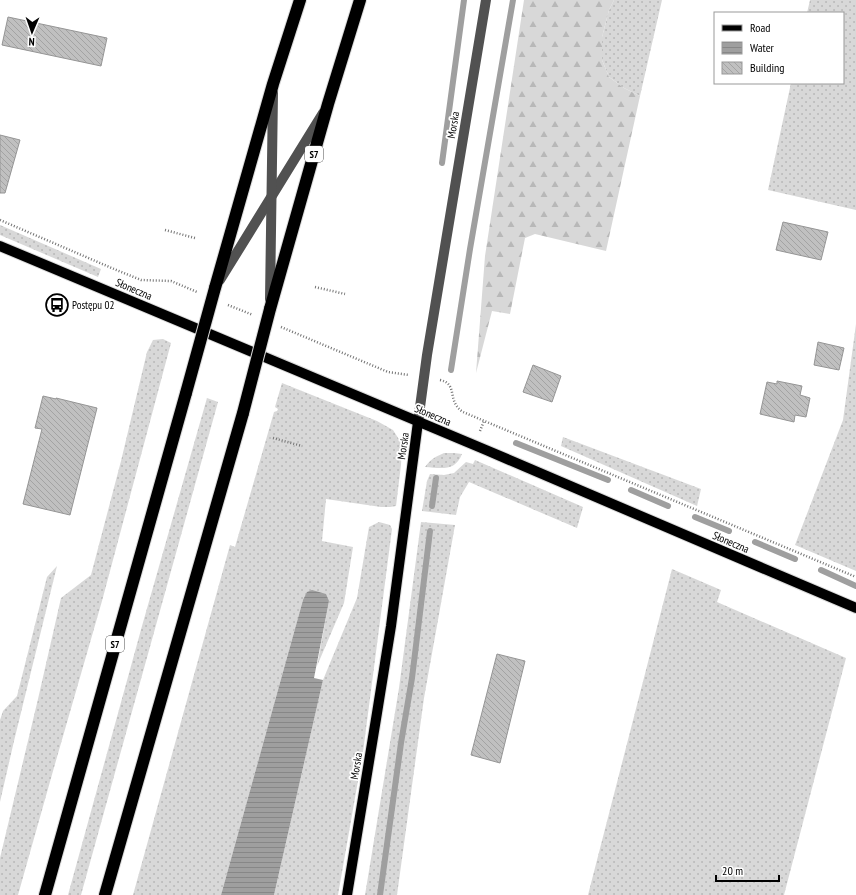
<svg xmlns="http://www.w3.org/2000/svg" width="856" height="895" font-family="'PT Sans Narrow',sans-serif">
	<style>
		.grass { fill: url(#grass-dots) }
		.forest { fill: url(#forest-firs) }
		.water { fill: url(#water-rules) }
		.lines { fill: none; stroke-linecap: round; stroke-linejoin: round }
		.stream { stroke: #9f9f9f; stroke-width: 6 }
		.building { fill: url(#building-back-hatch); stroke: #959595 }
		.major-casing { stroke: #dbdbdb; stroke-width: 12 }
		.highway-casing { stroke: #dbdbdb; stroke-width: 14 }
		.path { stroke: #737373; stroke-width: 2.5; stroke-dasharray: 1 2; stroke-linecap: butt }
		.minor { stroke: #515151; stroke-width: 10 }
		.major { stroke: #000; stroke-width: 10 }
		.highway { stroke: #000; stroke-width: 12 }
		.highway-bridge-casing { stroke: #dbdbdb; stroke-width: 14; stroke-linecap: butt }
		.highway-bridge { stroke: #000; stroke-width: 12 }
		.labels { text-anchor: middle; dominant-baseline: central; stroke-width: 3.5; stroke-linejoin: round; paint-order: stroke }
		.shield { fill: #fff; stroke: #4c4c4c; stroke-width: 1 }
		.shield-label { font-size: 10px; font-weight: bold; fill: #000 }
		.street-label { font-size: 11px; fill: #000; stroke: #fff }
		.poi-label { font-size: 11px; fill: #000; stroke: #fff; text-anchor: start }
	</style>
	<defs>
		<pattern id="grass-dots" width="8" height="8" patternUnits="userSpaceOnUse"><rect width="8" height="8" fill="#d8d8d8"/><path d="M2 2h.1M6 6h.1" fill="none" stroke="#b8b8b8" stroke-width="1.8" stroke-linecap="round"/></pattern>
		<pattern id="forest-firs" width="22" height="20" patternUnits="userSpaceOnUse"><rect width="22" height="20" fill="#d8d8d8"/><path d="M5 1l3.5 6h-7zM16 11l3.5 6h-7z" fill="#b8b8b8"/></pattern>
		<pattern id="water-rules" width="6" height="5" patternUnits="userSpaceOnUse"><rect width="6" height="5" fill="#9f9f9f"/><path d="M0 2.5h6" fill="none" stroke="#878787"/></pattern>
		<pattern id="building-back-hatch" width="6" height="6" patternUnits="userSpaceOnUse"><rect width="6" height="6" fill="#c0c0c0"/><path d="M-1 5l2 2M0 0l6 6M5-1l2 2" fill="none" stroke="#a3a3a3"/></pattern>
	</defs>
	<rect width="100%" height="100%" fill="#fff"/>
	<g class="grass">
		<path d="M614,0H662L640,96L624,88L609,77L602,60V37L609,10Z"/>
		<path d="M810,0H856V210L768,190L791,83H843V13H807Z"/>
		<path d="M0,225L101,269L98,277L0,235Z"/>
		<path d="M856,324V571L795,545L843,420Z"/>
		<path d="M163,339L171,343L102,601L55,764L18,895H0V858L38,699L61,598L91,575L121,461L147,352L153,340Z"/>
		<path d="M282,383L377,421L393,430L402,444L401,465L396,506L390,507H381L326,499L322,541L353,547L344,603L317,666L329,601L303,600L221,895H133L230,545L235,547L274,412L277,411L278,409L275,407Z"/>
		<path d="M207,398L218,402L81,895H68L142,626Z"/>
		<path d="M563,437L701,489L697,506L561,446Z"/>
		<path d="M444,453H454L462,454C455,472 441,468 425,467C431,459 435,457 444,453Z"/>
		<path d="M475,460L583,507L577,528L469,482L460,497L456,515L422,511L427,481L430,474L444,475L454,473L466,462L473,464Z"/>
		<path d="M379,522L390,525L392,529L363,752L338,895H274L323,680L357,598L369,527Z"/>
		<path d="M421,522L455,525L424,698L397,895H365L399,688Z"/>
		<path d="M57,566L14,741L0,802V720L3,711L17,696L47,577Z"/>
		<path d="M672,569L721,590L717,602L846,658L784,895H588Z"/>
	</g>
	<path class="forest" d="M524,0H614L609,10L602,37V60L609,77L624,88L640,96L606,251L535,234L525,238L510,314L492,311L476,373L485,256Z"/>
	<path class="water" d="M312,590L326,594L329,601L314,678L323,680L274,895H221L303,600L307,592Z"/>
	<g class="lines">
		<g class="stream">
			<path d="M442,163L464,0"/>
			<path d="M451,370L470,249L513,0"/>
			<path d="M516,443L608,480"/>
			<path d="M631,490L668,506"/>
			<path d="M432,506L436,478"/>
			<path d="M695,517L729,531"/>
			<path d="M755,542L795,559"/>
			<path d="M821,570L856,586"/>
			<path d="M380,895L401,743L412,678L430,531"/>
		</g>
	</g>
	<g class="building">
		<path d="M8,17L107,38L101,66L2,45Z"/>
		<path d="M0,135L20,140L5,193H0Z"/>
		<path d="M783,222L828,232L821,260L776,250Z"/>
		<path d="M818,342L844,348L839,370L814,365Z"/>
		<path d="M533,365L561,376L552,402L523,392Z"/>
		<path d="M777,381L802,386L800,395L810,398L806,417L795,415L794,422L760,414L767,382L777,384Z"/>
		<path d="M43,396L56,399V398L97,408L70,515L23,504L42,429L35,428Z"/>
		<path d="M497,654L525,661L500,763L471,755Z"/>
	</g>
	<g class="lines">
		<g class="major-casing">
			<g id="major">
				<path d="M0,246L486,450L856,608"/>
				<path d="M347,895L377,713L391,626L418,422"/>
			</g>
		</g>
		<g class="highway-casing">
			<g id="highway">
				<path d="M215,288L273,84L300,0"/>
				<path d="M270,309L328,104L360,0"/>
				<path d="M45,895L186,393"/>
				<path d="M105,895L243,413"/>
			</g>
		</g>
		<g class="path">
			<path d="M0,220L114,269L141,280L171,281L197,292"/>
			<path d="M165,230L195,238"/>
			<path d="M315,287L345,294"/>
			<path d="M228,305L253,315"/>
			<path d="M281,327L388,372L409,375"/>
			<path d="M440,380C455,383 450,395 456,405C458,408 460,410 463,412L856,577"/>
			<path d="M480,431L484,421"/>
			<path d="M273,438L302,446"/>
		</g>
		<g class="minor">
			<path d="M220,280L323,113"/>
			<path d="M270,299L273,93"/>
			<path d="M418,422L427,355L486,0"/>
		</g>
		<use href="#major" class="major"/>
		<use href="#highway" class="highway"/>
		<g class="highway-bridge-casing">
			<g id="highway-bridge">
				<path d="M186,393L215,288"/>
				<path d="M243,413L270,309"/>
			</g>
		</g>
		<use href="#highway-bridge" class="highway-bridge"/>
	</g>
	<defs>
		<g id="bus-ring" transform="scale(1.15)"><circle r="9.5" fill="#fff" stroke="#000" stroke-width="1.5"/><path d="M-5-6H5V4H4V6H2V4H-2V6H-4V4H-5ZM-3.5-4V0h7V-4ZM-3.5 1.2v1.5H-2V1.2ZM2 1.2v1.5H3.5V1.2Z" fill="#000"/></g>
	</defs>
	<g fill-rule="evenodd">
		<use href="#bus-ring" x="57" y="305"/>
	</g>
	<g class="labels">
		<g class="shield">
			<rect x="305" y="146" width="18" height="16" rx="3"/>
			<rect x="106" y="636" width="18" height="16" rx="3"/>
		</g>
		<g class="shield-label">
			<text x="314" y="154">S7</text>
			<text x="115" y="644">S7</text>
		</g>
		<g class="street-label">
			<text transform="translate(453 125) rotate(-81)">Morska</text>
			<text transform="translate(134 289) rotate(23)">Słoneczna</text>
			<text transform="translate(433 415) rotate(23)">Słoneczna</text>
			<text transform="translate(403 446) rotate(-82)">Morska</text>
			<text transform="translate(731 542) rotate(23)">Słoneczna</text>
			<text transform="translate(356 766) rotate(-81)">Morska</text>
		</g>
		<g class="poi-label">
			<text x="72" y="305">Postępu 02</text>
		</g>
	</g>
	<rect x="714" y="12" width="130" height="72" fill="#ffffff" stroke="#999999"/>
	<rect x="722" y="25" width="20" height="6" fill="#000000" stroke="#999999"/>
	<text x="750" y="32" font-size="12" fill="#000000">Road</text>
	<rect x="722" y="42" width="20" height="12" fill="url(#water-rules)" stroke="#999999"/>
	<text x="750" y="52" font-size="12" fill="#000000">Water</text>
	<rect x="722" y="62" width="20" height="12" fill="url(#building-back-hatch)" stroke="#999999"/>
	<text x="750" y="72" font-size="12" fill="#000000">Building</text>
	<g transform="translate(32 32) rotate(182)" stroke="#ffffff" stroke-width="3" paint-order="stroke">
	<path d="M0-3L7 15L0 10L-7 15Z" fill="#000000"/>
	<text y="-6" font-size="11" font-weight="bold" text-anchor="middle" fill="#000000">N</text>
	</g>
	<path d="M716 875v6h63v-6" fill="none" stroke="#000000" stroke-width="2"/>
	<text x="722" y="875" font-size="12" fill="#000000" stroke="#ffffff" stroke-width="3" paint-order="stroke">20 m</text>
</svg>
